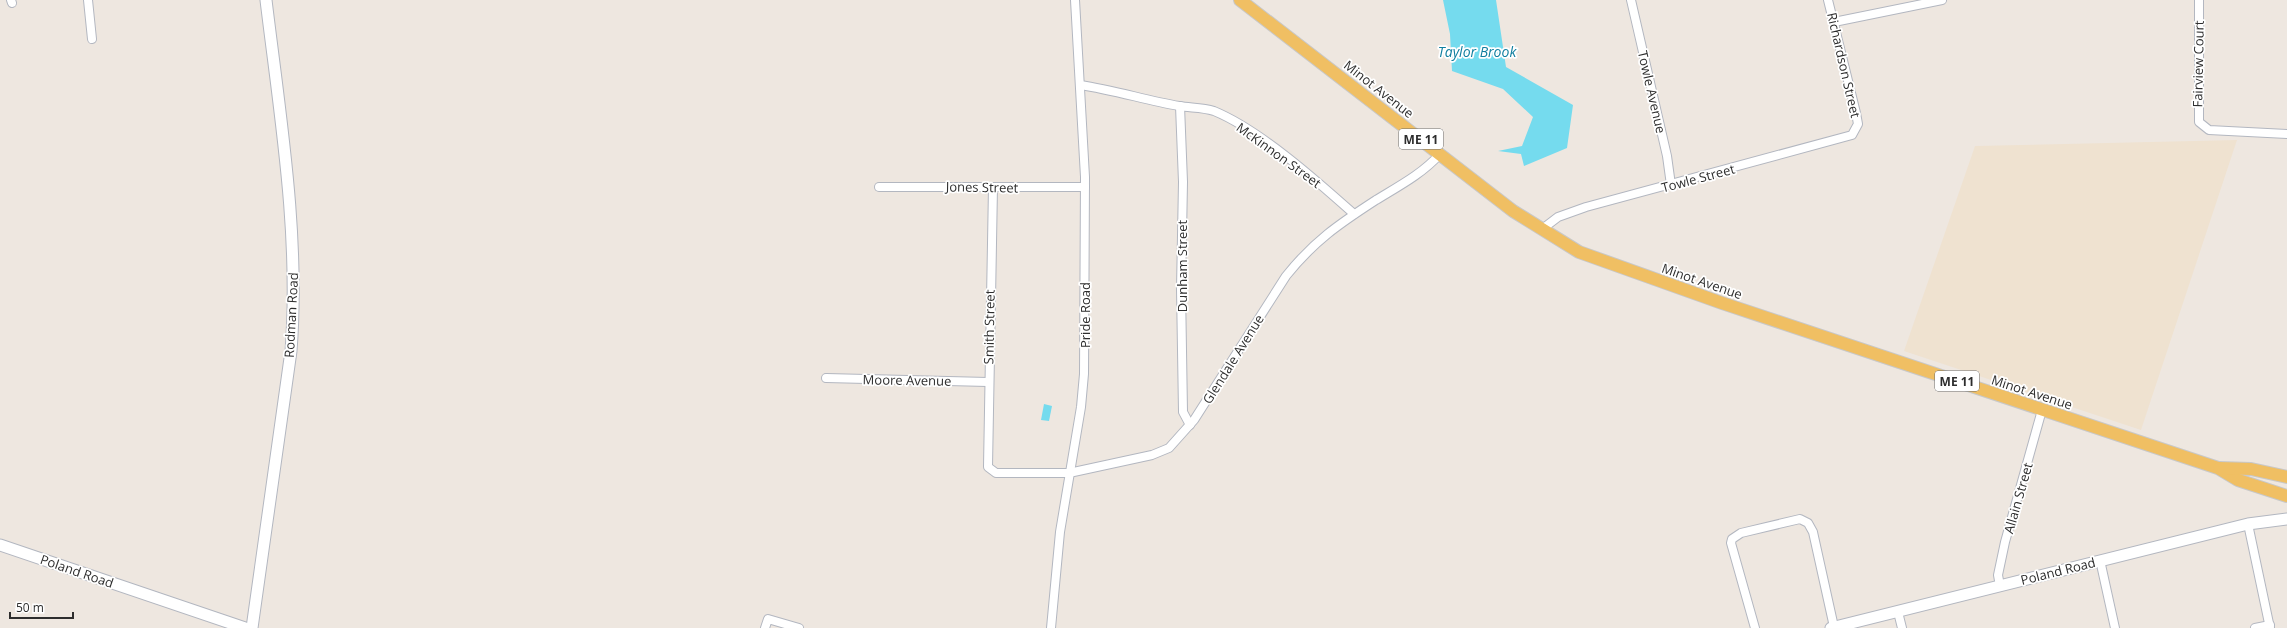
<svg xmlns="http://www.w3.org/2000/svg" width="2287" height="628" font-family="'Open Sans',sans-serif">
	<style>
		.education { fill: #efe2d0 }
		.water { fill: #75dbee }
		.lines { fill: none; stroke-linecap: round; stroke-linejoin: round }
		.street-casing { stroke: #b3b7c0; stroke-width: 10 }
		.secondary-casing { stroke: #b3b7c0; stroke-width: 13 }
		.primary-casing { stroke: #c8c8c8; stroke-width: 14 }
		.street { stroke: #fff; stroke-width: 8 }
		.secondary { stroke: #fff; stroke-width: 11 }
		.primary { stroke: #f0bf63; stroke-width: 12 }
		.labels { text-anchor: middle; dominant-baseline: central; stroke-width: 3.5; stroke-linejoin: round; paint-order: stroke }
		.shield { fill: #fff; stroke: #6c6c6c; stroke-width: 1 }
		.shield-label { font-size: 12px; font-weight: bold; fill: #2d2d2d }
		.street-label { font-size: 13px; fill: #2d2d2d; stroke: #fff }
		.water-label { font-size: 14px; font-style: italic; fill: #0f7e9f; stroke: #fff }
	</style>
	<rect width="100%" height="100%" fill="#eee7e0"/>
	<path class="education" d="M2237,140L2141,430L1904,351L1975,146Z"/>
	<g class="water">
		<path d="M1443,0H1496L1506,67L1573,105L1567,148L1524,166L1521,154L1498,151L1522,146L1533,117L1503,89L1452,71L1450,34Z"/>
		<path d="M1044,404L1052,406L1049,421L1041,420Z"/>
	</g>
	<g class="lines">
		<g class="street-casing">
			<g id="street">
				<path d="M11,0L12,3"/>
				<path d="M88,0L92,39"/>
				<path d="M1631,0L1667,156L1671,185"/>
				<path d="M2199,0V122L2209,130L2287,134"/>
				<path d="M1834,22L1942,0"/>
				<path d="M1080,85C1114,90 1145,100 1179,106C1191,108 1202,107 1214,111C1260,130 1317,181 1354,214"/>
				<path d="M1180,106L1183,182L1181,289L1183,412L1190,425"/>
				<path d="M879,187H1085"/>
				<path d="M993,187L988,467L996,473H1069L1152,455L1169,448L1194,420L1286,276C1314,241 1339,224 1376,200C1399,186 1422,174 1440,154"/>
				<path d="M1541,230L1558,217L1586,207L1852,135L1858,124L1856,113L1828,0"/>
				<path d="M826,378L988,382"/>
				<path d="M2248,524L2270,628"/>
				<path d="M2100,560L2115,628"/>
				<path d="M2000,586L1998,575L2005,542L2042,410"/>
				<path d="M1898,612L1902,628"/>
				<path d="M765,628L768,619L799,628"/>
				<path d="M1051,628L1060,532L1081,407L1084,374L1085,177L1075,0"/>
				<path d="M1755,628L1731,543L1732,539L1741,533L1800,519L1808,523L1813,532L1834,627"/>
				<path d="M2255,628L2270,625"/>
			</g>
		</g>
		<g class="secondary-casing">
			<g id="secondary">
				<path d="M0,545L245,628"/>
				<path d="M252,628L291,351C300,234 280,116 266,0"/>
				<path d="M1831,628L2248,524L2287,519"/>
			</g>
		</g>
		<g class="primary-casing">
			<g id="primary">
				<path d="M1240,0L1513,211L1579,252L1722,303L2218,468L2238,480L2287,496"/>
				<path d="M2219,468L2251,469L2287,477"/>
			</g>
		</g>
		<use href="#street" class="street"/>
		<use href="#secondary" class="secondary"/>
		<use href="#primary" class="primary"/>
	</g>
	<g class="labels">
		<g class="shield">
			<rect x="1399" y="129" width="44" height="20" rx="3"/>
			<rect x="1935" y="371" width="44" height="20" rx="3"/>
		</g>
		<g class="shield-label">
			<text x="1421" y="139">ME 11</text>
			<text x="1957" y="381">ME 11</text>
		</g>
		<g class="street-label">
			<text transform="translate(2198 64) rotate(-89)">Fairview Court</text>
			<text transform="translate(1844 65) rotate(77)">Richardson Street</text>
			<text transform="translate(1379 89) rotate(38)">Minot Avenue</text>
			<text transform="translate(1652 92) rotate(77)">Towle Avenue</text>
			<text transform="translate(1279 155) rotate(36)">McKinnon Street</text>
			<text transform="translate(1698 178) rotate(-15)">Towle Street</text>
			<text transform="translate(982 187) rotate(1)">Jones Street</text>
			<text transform="translate(1182 266) rotate(-90)">Dunham Street</text>
			<text transform="translate(1702 281) rotate(19)">Minot Avenue</text>
			<text transform="translate(291 315) rotate(-87)">Rodman Road</text>
			<text transform="translate(1085 315) rotate(-90)">Pride Road</text>
			<text transform="translate(989 327) rotate(-89)">Smith Street</text>
			<text transform="translate(1233 359) rotate(-58)">Glendale Avenue</text>
			<text transform="translate(907 380) rotate(1)">Moore Avenue</text>
			<text transform="translate(2032 392) rotate(18)">Minot Avenue</text>
			<text transform="translate(2018 498) rotate(-74)">Allain Street</text>
			<text transform="translate(77 571) rotate(19)">Poland Road</text>
			<text transform="translate(2058 571) rotate(-14)">Poland Road</text>
		</g>
		<g class="water-label">
			<text x="1477" y="51">Taylor Brook</text>
		</g>
	</g>
	<path d="M10 612v6h63v-6" fill="none" stroke="#2d2d2d" stroke-width="2"/>
	<text x="16" y="612" font-size="12" fill="#2d2d2d" stroke="#ffffff" stroke-width="3" paint-order="stroke">50 m</text>
</svg>
